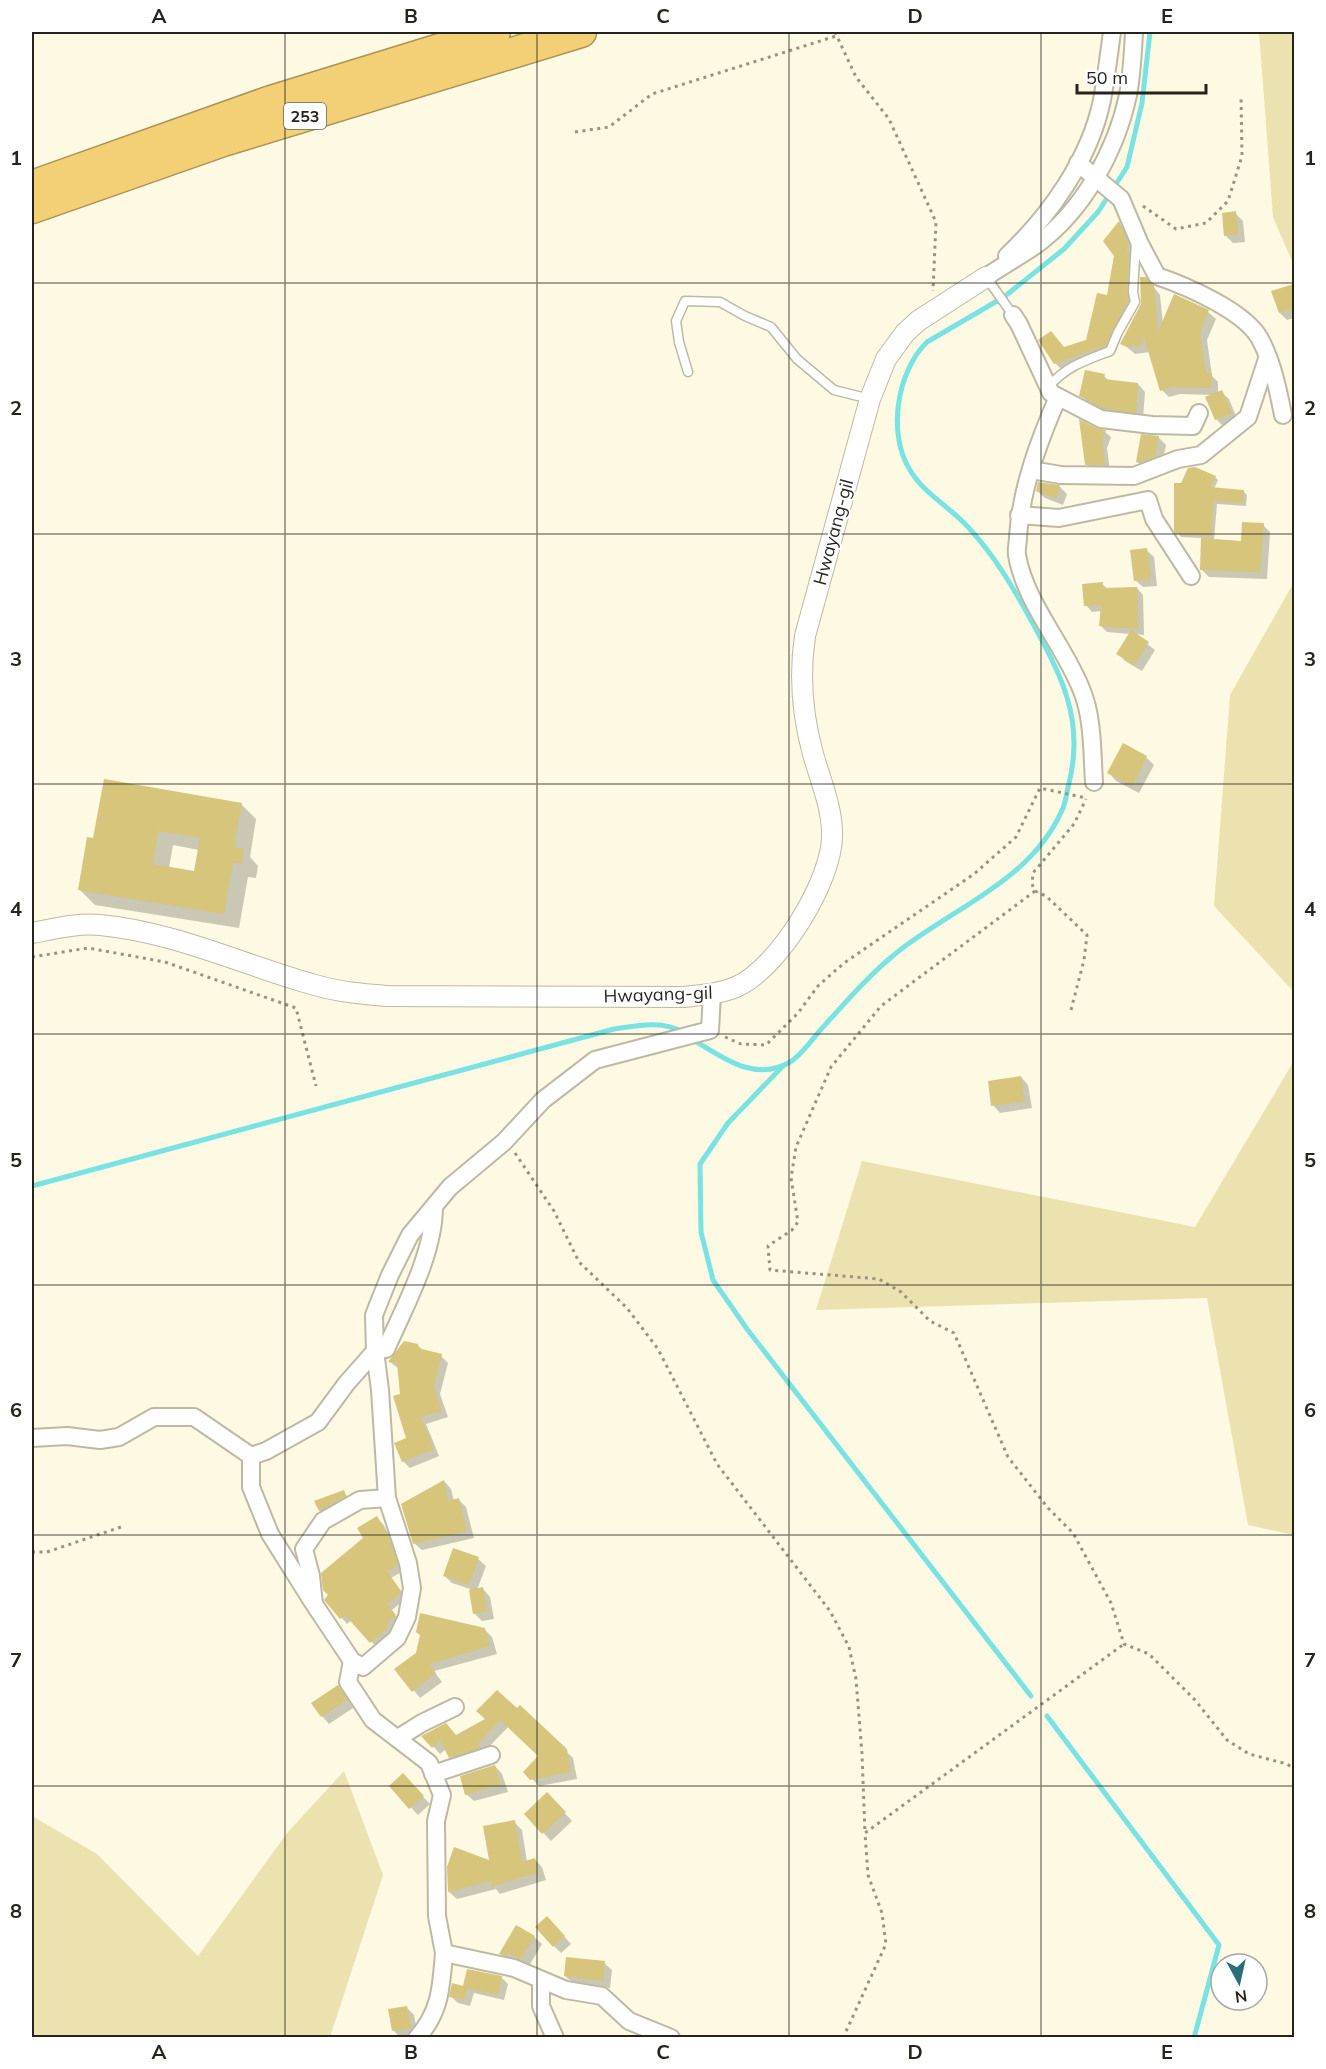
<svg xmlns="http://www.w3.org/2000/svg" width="1326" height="2069" font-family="Mulish,sans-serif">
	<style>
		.green { fill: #ece2af }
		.shadow { fill: #0003; fill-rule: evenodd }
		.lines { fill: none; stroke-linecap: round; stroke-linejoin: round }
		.stream { stroke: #79e2e3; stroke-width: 5 }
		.building { fill: #d6c57a; fill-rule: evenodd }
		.service-casing { stroke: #bdb9a4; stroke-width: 11 }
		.minor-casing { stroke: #bdb9a4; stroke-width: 20 }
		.tertiary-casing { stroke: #bdb9a4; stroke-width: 22 }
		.motorway-casing { stroke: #ab9356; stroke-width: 33 }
		.path { stroke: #979484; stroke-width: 3; stroke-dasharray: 3 4.5; stroke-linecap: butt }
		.service { stroke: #fff; stroke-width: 8 }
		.minor { stroke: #fff; stroke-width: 16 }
		.tertiary { stroke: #fff; stroke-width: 20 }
		.motorway { stroke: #f3cf76; stroke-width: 30 }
		.grid { fill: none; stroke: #26241c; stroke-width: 1.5; stroke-opacity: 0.55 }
		.labels { text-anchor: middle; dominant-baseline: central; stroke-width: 4.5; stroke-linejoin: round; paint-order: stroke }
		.shield { fill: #fff; stroke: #676660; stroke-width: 1.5 }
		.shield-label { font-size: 16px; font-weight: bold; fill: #26241c }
		.street-label { font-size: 18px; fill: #26241c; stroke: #fff }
		.neatline { fill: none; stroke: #26241c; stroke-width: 2 }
		.grid-label { font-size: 20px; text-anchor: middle; font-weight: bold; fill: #26241c }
	</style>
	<rect width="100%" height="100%" fill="#fdf9e3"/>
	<g class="green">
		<path d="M1259,32H1294V266L1273,217Z"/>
		<path d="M1294,582V992L1214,906L1230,695Z"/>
		<path d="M1294,1061V1535L1248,1525L1207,1298L816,1310L862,1161L1195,1227Z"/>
		<path d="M344,1771L383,1875L330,2037H32V1816L97,1854L198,1956L288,1832Z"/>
	</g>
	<g class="shadow">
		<path d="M1235,213L1243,221L1245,242L1233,243L1225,235Z"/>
		<path d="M1119,223L1126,230L1136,253L1135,309L1113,353L1063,371L1055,363L1051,333L1065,349L1087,341L1108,297Z"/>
		<path d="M1153,286L1160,295L1163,324L1175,296L1208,312L1216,319L1207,340L1212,376L1218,382V393L1221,392L1229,399L1238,421L1224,427L1216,419L1213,395L1180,394L1169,397L1162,390L1150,352L1135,354L1122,343Z"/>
		<path d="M1293,286L1294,318L1287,320L1280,313Z"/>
		<path d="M1104,376L1110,382L1138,384L1145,392L1143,419L1113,416L1088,403L1081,395Z"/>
		<path d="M1105,432L1111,437L1107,448L1110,471L1093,470L1086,464Z"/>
		<path d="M1158,437L1166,445L1162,464L1145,469L1138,462Z"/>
		<path d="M1215,477L1218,480L1214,489L1243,491L1247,495L1246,506L1217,504L1214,540L1242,542L1263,525L1270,532L1267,579L1209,577L1201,569L1203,538L1181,537L1178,533Z"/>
		<path d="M1039,484L1060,487L1067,494L1063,505L1045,498L1037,491Z"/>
		<path d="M1146,550L1154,557L1157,586L1143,587L1135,580Z"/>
		<path d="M1102,584L1108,589L1137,588L1143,595L1144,635L1134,634L1155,650L1142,671L1125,661L1118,653L1130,634L1107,632L1100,625L1101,611L1092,612L1086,605Z"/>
		<path d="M1123,745L1147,758L1154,765L1139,793L1116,781L1109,773Z"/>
		<path d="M241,804L256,819L250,857L258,866L256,878L248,877L239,928L95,905L79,889L95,840ZM173,845L199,850L196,873L169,868Z"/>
		<path d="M1021,1077L1028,1085L1032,1108L1000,1113L993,1105Z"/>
		<path d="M418,1345L424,1352L441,1356L448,1363L440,1394L448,1417L426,1424L439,1456L410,1468L403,1461L408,1439L399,1369L390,1362Z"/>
		<path d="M444,1481L451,1489L454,1501L459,1500L466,1507L474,1538L422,1550L414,1543Z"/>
		<path d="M343,1491L349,1499L323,1514L320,1511L316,1501Z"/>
		<path d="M377,1518L383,1524L394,1544L403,1571L391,1578L406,1598L391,1611L401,1622L391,1630L394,1634L377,1648L352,1620L347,1624L326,1600Z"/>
		<path d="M478,1559L486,1566L477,1590L483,1589L490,1597L494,1619L482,1621L474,1613L470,1589L452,1583L445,1576Z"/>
		<path d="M485,1630L492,1637L497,1654L434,1671L442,1682L420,1698L397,1670Z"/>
		<path d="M338,1686L345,1694L353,1708L329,1724L322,1716Z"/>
		<path d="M520,1707L573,1758L577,1779L539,1786L525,1772L540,1757L509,1726L484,1752L458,1764L446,1749L440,1754L424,1736H456L517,1711Z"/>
		<path d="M495,1766L502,1774L508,1792L474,1801L466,1794Z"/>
		<path d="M410,1783L430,1804L418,1815L391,1786Z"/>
		<path d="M547,1794L572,1821L551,1841L526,1814Z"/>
		<path d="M514,1822L522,1830L527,1862L534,1859L542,1867L546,1880L500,1894L496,1889L457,1899L449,1892L490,1862Z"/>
		<path d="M554,1925L571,1944L561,1953L554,1946Z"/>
		<path d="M534,1937L542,1944L529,1966L508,1961L501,1954Z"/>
		<path d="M604,1963L612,1970L610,1988L573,1983L565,1976Z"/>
		<path d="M501,1977L508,1984L504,2000L474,1993L470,2006L458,2003L451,1996L464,1988Z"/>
		<path d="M407,2008L414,2015L418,2035L400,2038L394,2031Z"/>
	</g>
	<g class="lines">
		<g class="stream">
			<path d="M692,1039C722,1057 755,1083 790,1062C803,1054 814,1036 825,1025C849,998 872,972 900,950C957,906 1033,879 1063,808C1066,800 1067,791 1069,783C1085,719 1061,675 1031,620C1013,587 994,555 968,527C950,507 924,494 910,470C887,434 897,371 927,342L1004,297L1064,249L1098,212L1127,167L1142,103L1150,32"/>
			<path d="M783,1066L728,1123L700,1164L701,1232L713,1280L747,1329L1031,1696"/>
			<path d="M32,1186L614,1029C636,1026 662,1020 682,1032"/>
			<path d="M1047,1716L1219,1945L1194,2038"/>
		</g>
	</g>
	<g class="building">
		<path d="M1236,211L1238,234L1224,236L1222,213Z"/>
		<path d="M1119,221L1129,245L1126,252H1129L1127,292L1128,301L1105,346L1054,364L1038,340L1051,331L1064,347L1086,340L1097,293L1107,295L1114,256L1103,241Z"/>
		<path d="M1140,277H1146L1154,286L1158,332L1174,294L1209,310L1200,332L1206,373H1212L1211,388L1172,387L1160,391L1143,334L1142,345L1127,347L1120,344L1141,304Z"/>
		<path d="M1294,284V308L1279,313L1271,291Z"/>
		<path d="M1085,370L1105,374L1104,379L1138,383L1136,413L1104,409L1079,396Z"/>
		<path d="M1222,390L1232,413L1215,420L1205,397Z"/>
		<path d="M1079,419L1097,428L1106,430L1102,441L1105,465H1085Z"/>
		<path d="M1141,434L1159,436L1155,456L1139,463L1136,462Z"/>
		<path d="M1195,467L1216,476L1210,487L1244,490L1243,503L1214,501L1211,536L1176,534L1174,531V483H1181L1188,468Z"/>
		<path d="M1038,482L1060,485L1056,498L1036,491Z"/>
		<path d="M1242,522L1264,523L1260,572L1200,570L1201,538L1241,541Z"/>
		<path d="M1147,548L1151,579L1134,581L1130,550Z"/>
		<path d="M1103,582V588L1137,587L1138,629L1099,626L1101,605L1084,606L1082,584Z"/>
		<path d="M1131,630L1149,642L1134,665L1116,654Z"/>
		<path d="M1123,743L1147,756L1132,786L1107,773Z"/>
		<path d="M104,779L242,803L234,847L244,849L242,864L233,863L224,914L78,890L87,837L93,838ZM158,831L200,838L194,871L153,864Z"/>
		<path d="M1021,1076L1025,1101L991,1106L988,1081Z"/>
		<path d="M404,1341L418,1344V1348L442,1354L434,1386L442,1411L421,1417L434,1449L402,1462L394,1443L406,1438L393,1396L400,1394L397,1363L388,1362Z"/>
		<path d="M444,1480L448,1501L459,1498L467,1531L413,1544L401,1504Z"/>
		<path d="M344,1490L346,1496L319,1511L314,1501Z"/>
		<path d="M377,1516L389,1537L398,1565L387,1571L401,1591L400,1594L387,1604L396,1615L386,1624L389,1627L370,1643L345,1615L340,1619L324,1600L328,1595L323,1590L321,1573L363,1538L357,1528Z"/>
		<path d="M453,1548L479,1557L469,1585L443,1576Z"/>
		<path d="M483,1587L487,1612L473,1614L469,1590Z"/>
		<path d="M420,1613L485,1628L490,1646L429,1664L436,1673L412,1692L394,1669L416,1653L420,1635L416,1632Z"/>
		<path d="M338,1685L347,1700L321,1717L311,1703Z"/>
		<path d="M497,1690L517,1708L520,1705L567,1749L571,1772L530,1780L523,1772L538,1756L500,1720L478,1744L480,1748L449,1758L440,1740L432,1748L421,1736L446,1723L456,1735L485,1719L476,1711Z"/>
		<path d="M495,1765L501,1784L465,1795L460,1776Z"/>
		<path d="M403,1773L424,1796L409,1809L389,1786Z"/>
		<path d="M547,1792L566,1812L542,1834L524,1814Z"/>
		<path d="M515,1820L522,1862L535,1858L539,1872L491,1887V1881L448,1892L447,1867L454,1847L489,1860L483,1826Z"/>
		<path d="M547,1916L565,1936L553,1947L535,1927Z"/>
		<path d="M516,1925L535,1936L521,1959L507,1953L506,1956L499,1954Z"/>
		<path d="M566,1957L605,1961L603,1981L564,1976Z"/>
		<path d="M467,1969L502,1976L498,1995L467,1988L464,2000L449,1997L452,1983L463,1986Z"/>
		<path d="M407,2006L411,2028L392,2031L388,2009Z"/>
	</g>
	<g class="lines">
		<g class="service-casing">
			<g id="service">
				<path d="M986,277L1013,315"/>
				<path d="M688,372L679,342L676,321L685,301L720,302L745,316L771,327L797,359L834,390L870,399"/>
				<path d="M1048,387C1067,366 1084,361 1110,351L1118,332L1135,302L1133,292L1136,242"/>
			</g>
		</g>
		<g class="minor-casing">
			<g id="minor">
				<path d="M1078,163L1121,199L1140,244L1157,276C1186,286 1245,311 1260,339C1272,361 1278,389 1283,415"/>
				<path d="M1007,256C1050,215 1090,159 1102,100C1106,78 1109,54 1112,32"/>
				<path d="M986,277C1002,266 1020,256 1036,245C1083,211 1116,151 1128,95C1132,74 1133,53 1134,32"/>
				<path d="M1013,315L1019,324L1051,393L1101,419L1152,425L1193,426L1199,413"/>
				<path d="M1058,397C1039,441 1021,488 1018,537C1018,543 1016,549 1017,555C1025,603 1065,646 1082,691C1093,718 1092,752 1094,782"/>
				<path d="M1031,470L1061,475L1134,476L1178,459L1201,455L1248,417L1267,359"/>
				<path d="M1019,515L1059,518L1148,500L1154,519L1191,576"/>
				<path d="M32,1438L67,1436L100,1440L119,1437L154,1417H194L251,1456L266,1451L318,1422L346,1384L375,1351L386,1349C405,1306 434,1253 434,1207"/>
				<path d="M251,1456V1487L270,1534L312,1601"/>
				<path d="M387,1498L360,1500L323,1521L304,1549L311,1576L314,1604L352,1661L363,1667L397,1638L407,1617L412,1588L408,1563L387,1498L380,1390L375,1351L374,1315L390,1275L410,1235L450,1187L504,1142L543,1100L595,1060L710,1030L712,994"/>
				<path d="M352,1661L348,1682L373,1720L429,1763L442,1795L436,1821L437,1916L444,1953L514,1968L566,1990L602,1996L629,2021L671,2038"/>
				<path d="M398,1738L422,1723L455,1707"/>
				<path d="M433,1774L491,1755"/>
				<path d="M541,1980V2006L555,2038"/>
				<path d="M417,2038C441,2011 441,1987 444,1953"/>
			</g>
		</g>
		<g class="tertiary-casing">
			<path id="tertiary" d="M32,933C53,929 77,923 100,925C175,932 243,965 315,985C339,992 363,994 387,996L683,997C701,995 719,994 736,987C778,969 834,879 832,833C832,807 820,779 813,754C802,714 799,676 805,636L870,399L886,359L905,333L918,321L986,277"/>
		</g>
		<g class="motorway-casing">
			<g id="motorway">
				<path d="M32,186L271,101L495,32"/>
				<path d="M32,208L223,141L581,32"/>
			</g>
		</g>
		<g class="path">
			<path d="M835,32L856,77L889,119L936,222L933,291"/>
			<path d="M575,132L609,127L652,94L836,36"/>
			<path d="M1143,206L1176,229L1206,223L1228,201L1242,156L1241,96"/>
			<path d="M1035,891L881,1006L831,1067L796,1147L791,1178L798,1222L792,1230L768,1246L770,1270L879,1279L901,1292L930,1321L954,1333L1008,1457L1048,1508L1073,1533L1111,1603L1124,1644L1149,1654L1195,1700L1227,1740L1249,1754L1287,1764L1294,1769"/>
			<path d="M32,957L88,948L165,962L296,1008L316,1086"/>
			<path d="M1071,1010L1084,960L1087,935L1046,896L1035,891L1032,884L1033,873L1074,824L1086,799"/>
			<path d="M725,1037L741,1044L766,1045L798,1013L818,986L844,963L974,874L1016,837L1040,788L1086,798"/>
			<path d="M515,1153L554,1211L579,1262L627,1308L658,1349L717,1464L830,1611L849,1647L856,1679L862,1754L865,1833"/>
			<path d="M32,1552H47L121,1527"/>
			<path d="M843,2038L886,1944L882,1913L868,1875L865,1833L1124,1644"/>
		</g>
		<use href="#service" class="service"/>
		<use href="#minor" class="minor"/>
		<use href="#tertiary" class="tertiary"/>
		<use href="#motorway" class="motorway"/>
	</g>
	<path class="grid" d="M285,32V2038M537,32V2038M789,32V2038M1041,32V2038M32,283H1294M32,534H1294M32,784H1294M32,1034H1294M32,1285H1294M32,1535H1294M32,1786H1294"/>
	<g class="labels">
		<rect class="shield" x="284" y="103" width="42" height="26" rx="4.5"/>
		<g class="shield-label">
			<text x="305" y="116">253</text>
		</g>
		<g class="street-label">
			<text transform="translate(833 532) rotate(-75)">Hwayang-gil</text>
			<text transform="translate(658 994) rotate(-2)">Hwayang-gil</text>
		</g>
	</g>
	<rect width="1326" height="2069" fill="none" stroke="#ffffff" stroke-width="66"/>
	<g transform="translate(1239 1982) rotate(172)"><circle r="28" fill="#ffffff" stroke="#a8a7a4" stroke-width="1.5"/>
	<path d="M0-4.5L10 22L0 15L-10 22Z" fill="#296e7d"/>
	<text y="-9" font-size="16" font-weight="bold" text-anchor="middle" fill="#26241c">N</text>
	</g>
	<path d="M1077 84v9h129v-9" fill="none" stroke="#26241c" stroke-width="3"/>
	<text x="1086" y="84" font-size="18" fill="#26241c" stroke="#ffffff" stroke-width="4.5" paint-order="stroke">50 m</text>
	<rect x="33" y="33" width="1260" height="2003" class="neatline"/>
	<g class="grid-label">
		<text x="159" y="23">A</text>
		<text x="411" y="23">B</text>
		<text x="663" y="23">C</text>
		<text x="915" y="23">D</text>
		<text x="1167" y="23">E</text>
		<text x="16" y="165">1</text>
		<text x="1310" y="165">1</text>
		<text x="16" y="415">2</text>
		<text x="1310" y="415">2</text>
		<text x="16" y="666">3</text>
		<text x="1310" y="666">3</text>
		<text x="16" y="916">4</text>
		<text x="1310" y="916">4</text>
		<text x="16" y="1167">5</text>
		<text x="1310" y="1167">5</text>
		<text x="16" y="1417">6</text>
		<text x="1310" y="1417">6</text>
		<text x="16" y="1667">7</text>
		<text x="1310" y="1667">7</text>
		<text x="16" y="1918">8</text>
		<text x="1310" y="1918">8</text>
		<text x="159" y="2059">A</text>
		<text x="411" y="2059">B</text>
		<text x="663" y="2059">C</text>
		<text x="915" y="2059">D</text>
		<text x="1167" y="2059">E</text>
	</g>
</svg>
